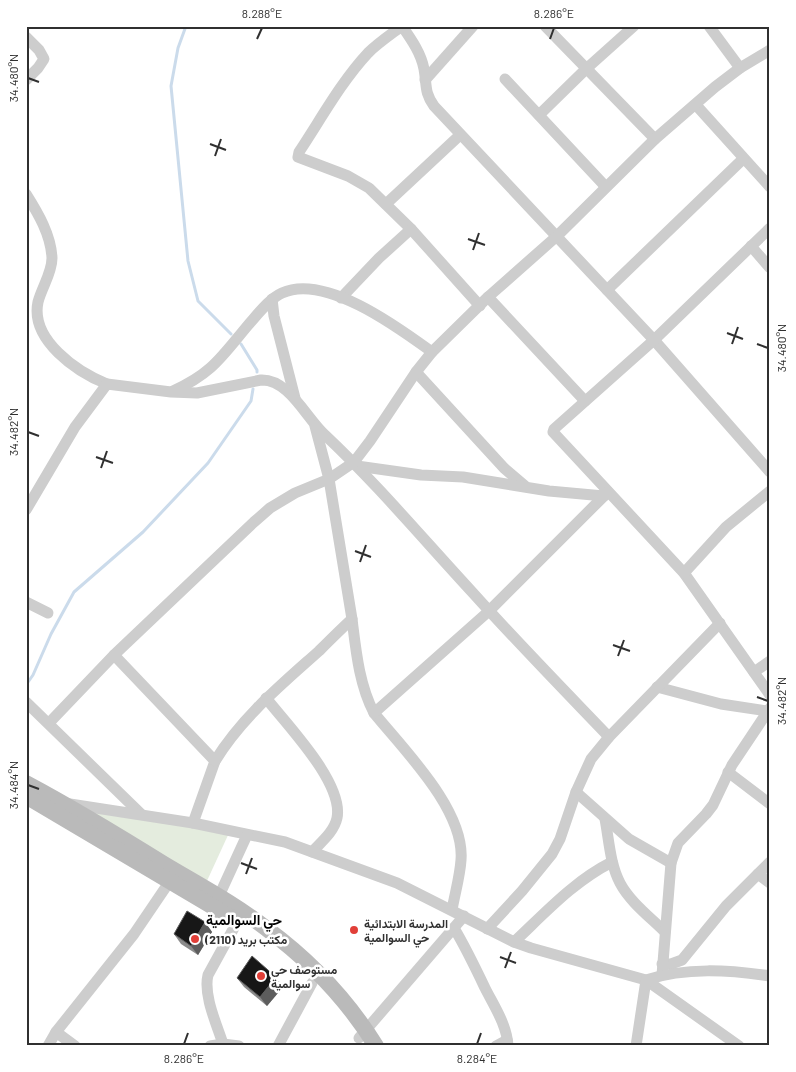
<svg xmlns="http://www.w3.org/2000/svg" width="796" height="1072" font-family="Barlow,Vazirmatn,sans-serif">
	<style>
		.green { fill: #e4ecde }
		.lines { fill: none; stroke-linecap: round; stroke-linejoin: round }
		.stream { stroke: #cbdbeb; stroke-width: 3 }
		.street { stroke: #cdcdcd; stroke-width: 11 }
		.secondary { stroke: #bababa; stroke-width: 16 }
		.wall { fill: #8b8b8b }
		.shaded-wall { fill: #5d5d5d }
		.building { fill: #171717; stroke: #5d5d5d }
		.ticks { fill: none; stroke: #303030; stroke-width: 2 }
		.poi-dot { fill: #e13f38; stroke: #fff; stroke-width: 2 }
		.labels { text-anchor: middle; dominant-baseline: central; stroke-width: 5; stroke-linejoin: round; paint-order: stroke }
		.poi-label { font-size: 12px; font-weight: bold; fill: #303030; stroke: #fff; text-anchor: start }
		.neighbourhood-label { font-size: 14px; font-weight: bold; fill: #000; stroke: #fff }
		.neatline { fill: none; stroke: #303030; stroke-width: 2 }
		.ticks-label { font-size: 12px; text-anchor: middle; fill: #303030 }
	</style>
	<rect width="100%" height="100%" fill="#fff"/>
	<path class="green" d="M82,811L229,833L206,883Z"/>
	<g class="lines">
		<g class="stream">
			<path d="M186,26L178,48L171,86L188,261L198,301L231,334"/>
			<path d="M241,344L257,370V372"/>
			<path d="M26,685L33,675L51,634L74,592L143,532L208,463L251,401L253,389"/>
		</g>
		<g class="street">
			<path d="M402,26C411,39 421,53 424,69C427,85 424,92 434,106L654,340L770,472"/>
			<path d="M402,26C390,35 378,43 368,53C341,82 321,119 299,152L298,157L348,176L369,188L411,229L480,306"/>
			<path d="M545,26L655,139"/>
			<path d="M709,26L740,68"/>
			<path d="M26,37L39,50L44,59L38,68L26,80"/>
			<path d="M505,79L605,186"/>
			<path d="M425,80L473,26"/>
			<path d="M696,105L770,187"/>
			<path d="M539,115L586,69L634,26"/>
			<path d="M26,194C38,213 51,235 52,258C52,273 42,287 38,302C30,340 77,372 107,384"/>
			<path d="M386,204L460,135"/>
			<path d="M770,228L654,340L554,429L553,432L684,573L770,695"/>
			<path d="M751,246L770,268"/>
			<path d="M607,290L743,159"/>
			<path d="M488,297L585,401"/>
			<path d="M341,298L379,258L411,229"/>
			<path d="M272,299L274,316L295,398"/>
			<path d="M416,372L504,468L525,486"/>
			<path d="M173,391C213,373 222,356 249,324C258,314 269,299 282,293C325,273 399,328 432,352"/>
			<path d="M357,466L421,475L463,477L549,491L604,496"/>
			<path d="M26,510L75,427L107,384L171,392L197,393L261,380C289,379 306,418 325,435C377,484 424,540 473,593C517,642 563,689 609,737"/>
			<path d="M684,573L726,527L770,491"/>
			<path d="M26,602L48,613"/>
			<path d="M352,619C356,651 359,684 374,713C404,750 465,810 461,860C460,876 455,893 452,910"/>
			<path d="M114,655L215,761L193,823"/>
			<path d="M754,672L770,661"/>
			<path d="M657,687L721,704L767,711"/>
			<path d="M266,698C287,725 344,783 337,818C334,832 321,842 312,852"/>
			<path d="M26,702L141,814"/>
			<path d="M374,713L489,611L608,492"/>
			<path d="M49,723L114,655L254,522L270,508L295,493L329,479L354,462L370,441L416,372L432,352L488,297L557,236L655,139L715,87L740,68L770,50"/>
			<path d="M215,761C242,717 281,685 319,651C330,640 341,629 352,619L329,479L315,426"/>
			<path d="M728,772L770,804"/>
			<path d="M576,792L629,839L671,863"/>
			<path d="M70,804L193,823L285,842L397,883L514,942L531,948L646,980L739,1046"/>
			<path d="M605,819C609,840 610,864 620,883C630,902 650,917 665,932"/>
			<path d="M770,862L758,874L770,883"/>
			<path d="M219,896L247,835"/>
			<path d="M454,928C466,948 475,967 485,988C494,1006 507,1025 508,1046"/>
			<path d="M487,929L522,891L552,854L560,839L576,792L591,759L609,737L720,623"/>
			<path d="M514,942C545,913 574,881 612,862"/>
			<path d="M662,964H671L682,960L726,906L758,874"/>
			<path d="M662,975L671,863L678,843L706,814L713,805L732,765L770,708"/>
			<path d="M56,1032L134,934L174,875"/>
			<path d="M359,1038L464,916"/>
			<path d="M223,1044C217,1025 203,995 208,975L241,915"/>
			<path d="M48,1046L56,1032L75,1046"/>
			<path d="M210,1046L223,1044L239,1046"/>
			<path d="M278,1046L312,983"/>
			<path d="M496,1046L507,1040"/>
			<path d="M636,1046L646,980C686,967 729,970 770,976"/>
		</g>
		<g class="secondary">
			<path d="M26,783C73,808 119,836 164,864C199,885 235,904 267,929C309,960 348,1001 376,1046"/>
			<path d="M26,796L237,921"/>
		</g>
	</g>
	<g class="wall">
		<path d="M205,922L212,932L198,955L181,944L174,934Z"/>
		<path d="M237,978L283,987L267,1006L244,987Z"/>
	</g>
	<g class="shaded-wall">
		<path d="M205,922L212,932L198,955L191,946Z"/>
		<path d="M276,977L283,987L267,1006L260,997Z"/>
	</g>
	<g class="building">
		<path d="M187,911L205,922L191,946L174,934Z"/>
		<path d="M252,956L276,977L260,997L237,978Z"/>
	</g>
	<path class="ticks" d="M257,39L262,28M550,39L554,28M28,78L39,82M210,144L226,150M215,156L221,139M468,239L485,245M473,250L479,233M727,333L743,339M732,344L738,327M757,344L768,348M28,432L39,436M96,457L113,463M101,468L107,451M355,551L371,557M360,562L366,545M613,645L630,651M618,656L624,640M757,697L768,701M28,785L39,789M241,863L257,869M246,874L252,858M500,957L516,963M505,968L511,952M184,1044L188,1033M477,1044L481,1033"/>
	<g class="poi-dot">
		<circle cx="354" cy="930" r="5"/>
		<circle cx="195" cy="939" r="5"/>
		<circle cx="261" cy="976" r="5"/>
	</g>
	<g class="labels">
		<g class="poi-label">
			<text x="364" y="923">المدرسة الابتدائية<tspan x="364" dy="14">حي السوالمية</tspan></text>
			<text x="205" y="939">مكتب بريد (2110)</text>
			<text x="271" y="969">مستوصف حي<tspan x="271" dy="14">سوالمية</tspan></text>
		</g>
		<g class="neighbourhood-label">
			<text x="244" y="919">حي السوالمية</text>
		</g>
	</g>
	<rect width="796" height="1072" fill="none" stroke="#ffffff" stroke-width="55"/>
	<rect x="28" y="28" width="740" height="1016" class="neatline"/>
	<g class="ticks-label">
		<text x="262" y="18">8.288°E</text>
		<text x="554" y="18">8.286°E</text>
		<text transform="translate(14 78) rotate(-90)" y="4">34.480°N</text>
		<text transform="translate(782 348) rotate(-90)" y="4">34.480°N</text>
		<text transform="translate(14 432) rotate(-90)" y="4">34.482°N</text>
		<text transform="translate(782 701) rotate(-90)" y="4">34.482°N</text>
		<text transform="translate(14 785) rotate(-90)" y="4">34.484°N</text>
		<text x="184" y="1063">8.286°E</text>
		<text x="477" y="1063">8.284°E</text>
	</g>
</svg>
